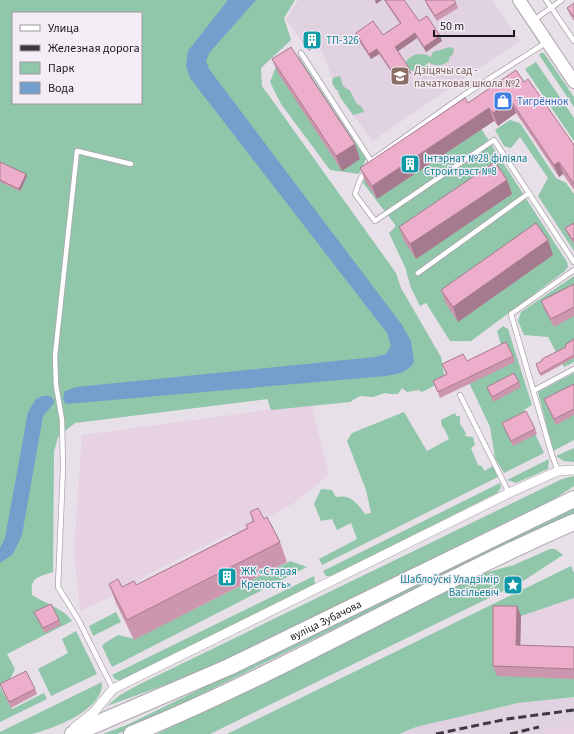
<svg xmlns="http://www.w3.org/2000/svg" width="574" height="734" font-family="'Source Sans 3',sans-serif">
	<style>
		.industrial { fill: #e6d2e2 }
		.built { fill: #e0d2e1 }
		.green { fill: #90c6a9; fill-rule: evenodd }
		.water { fill: #749fcc }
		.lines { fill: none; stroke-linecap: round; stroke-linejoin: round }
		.lane-casing { stroke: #aba3ac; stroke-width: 6 }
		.street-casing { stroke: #aba3ac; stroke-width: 10 }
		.secondary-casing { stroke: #aba3ac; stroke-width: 14 }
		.highway-casing { stroke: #aba3ac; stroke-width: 18 }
		.lane { stroke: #fff; stroke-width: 4.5 }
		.street { stroke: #fff; stroke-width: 9 }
		.secondary { stroke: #fff; stroke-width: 12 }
		.highway { stroke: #fff; stroke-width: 16 }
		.rail { stroke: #3d393e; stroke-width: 3; stroke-dasharray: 8 4; stroke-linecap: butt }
		.wall { fill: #cc96af }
		.shaded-wall { fill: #a67a8e }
		.building { fill: #edaecb; stroke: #a67a8e }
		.labels { text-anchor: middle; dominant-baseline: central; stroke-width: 3; stroke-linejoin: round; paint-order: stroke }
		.culture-label { font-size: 11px; fill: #0d838f; stroke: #f5edf6; text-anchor: start }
		.education-label { font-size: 11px; fill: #785e54; stroke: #f5edf6; text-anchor: start }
		.shop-label { font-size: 11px; fill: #366cbe; stroke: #f5edf6; text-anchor: start }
		.street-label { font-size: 11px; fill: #19161a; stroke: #f5edf6 }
	</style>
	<rect width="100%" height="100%" fill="#e8e0e9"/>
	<g class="industrial">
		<path d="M311,404L329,475L294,503L240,533L233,532L147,575L132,587L80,611L74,550L82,435Z"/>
		<path d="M574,598V679L497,676V616H521Z"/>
		<path d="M574,726V734H544L543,728Z"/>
	</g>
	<g class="built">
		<path d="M298,0H492L520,41L372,141L338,94L319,43H303L286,19Z"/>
		<path d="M574,697V726L543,728L544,734H400L416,727L518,703Z"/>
	</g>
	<g class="green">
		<path d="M0,0H295L284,18L291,40L261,68L262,86L396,273L401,288L441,357L445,380L422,392L419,390L407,392L402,388L398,394H390L385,393L373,397L360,396L350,402L271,410L268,402V399L75,423L58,437L54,452L53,572C38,577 30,577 32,595C46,604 63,608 72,621L7,654L15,669L9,681L0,687L12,709L44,693L47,699L0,722ZM13,13H141V103H13Z"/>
		<path d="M450,47L454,49L453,54L449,58V61C442,66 436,67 428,62L427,67L422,70L417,67L415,71L409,70L405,63C410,54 422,51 431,57L433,52Z"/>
		<path d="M541,53H544L574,97V107L539,55Z"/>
		<path d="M289,54L299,57L366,159L359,174L330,170L281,104L270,82L277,64Z"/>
		<path d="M536,62L574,118V141L525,69Z"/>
		<path d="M340,76L343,86L350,91L357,104L362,107L364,112L353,115L340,97L338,90H336L332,83L333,78Z"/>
		<path d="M464,102L567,262L568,267L565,271L471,341H450L426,303L420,306L411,288L405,267L389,233L396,226L363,183L366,170Z"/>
		<path d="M510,120L520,123L556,178L566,183L574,194V251L538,196L548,178L520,137L511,148L504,146L495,130Z"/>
		<path d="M574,276V362L564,367L548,337L524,335L518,321L521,312Z"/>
		<path d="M503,326L508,329L532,405L524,410L544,453L504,473L495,458L490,427L465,374L501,345L497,331Z"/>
		<path d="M574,373V440L553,451L538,392Z"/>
		<path d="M404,412L427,451L449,439L444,428L442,427L441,420L455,413L456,416H460V424L466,433L465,436L473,437L475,445L471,448L478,465L482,466L484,471L493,466L498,477L322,565L319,559L357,539L351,523L337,530L332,519L321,521L314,504L321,489L332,490L336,497C351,494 357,503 365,514L371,513L366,490L347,441L352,433Z"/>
		<path d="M574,448V462L564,461L556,456Z"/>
		<path d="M549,459L548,469L516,483L507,480Z"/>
		<path d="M574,476V486L556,498L206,670L107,706L120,695L140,684L562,479Z"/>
		<path d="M500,483L501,488L497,493L332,576H326L323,571Z"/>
		<path d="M574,506V515L551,526L352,620L130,729L117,734H103L129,724Z"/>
		<path d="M550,549H555L563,555L520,583L210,734H157L481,574L514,565Z"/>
		<path d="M290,561L307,567L112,667L102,646L105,643L118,635L135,639Z"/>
		<path d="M571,566L574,573V598L521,616H497V675L574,679V697L518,703L416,727L399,734H227Z"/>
		<path d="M314,576L315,584L121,681L115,679L112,675Z"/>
		<path d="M116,612L121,622L93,636L89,626Z"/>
		<path d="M76,631L97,674L51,696L38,669L68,653L62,639Z"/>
		<path d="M102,682C104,710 53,729 31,734C22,734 10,734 0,734V732Z"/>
	</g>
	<g class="water">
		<path d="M228,0H256L209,53L206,61L209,69L402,325L411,341L414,362C408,373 397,374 386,376L66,404L63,399L65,391L76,387L375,357L386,354L391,346L387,333L190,78L186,66L188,51Z"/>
		<path d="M43,396H50L54,400V403L43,416L22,535L13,554L0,563V548L5,538L28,412L36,399Z"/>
	</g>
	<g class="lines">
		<g class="lane-casing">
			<g id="lane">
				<path d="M546,0L574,41"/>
				<path d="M534,20L562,0"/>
				<path d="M301,53L371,161L464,95L547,42"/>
				<path d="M371,161L360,180L355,194L375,221L494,140L574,262"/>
				<path d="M418,273L529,193"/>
				<path d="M533,391L574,369"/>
				<path d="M460,395L509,493"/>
				<path d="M558,471L552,455L511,314L574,270"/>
				<path d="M113,689L79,621L58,587L63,468L62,420L56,385L55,356L77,151L131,164"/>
			</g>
		</g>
		<g class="street-casing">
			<path id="street" d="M74,728L94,712L113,689L509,493L558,471L574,470"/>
		</g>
		<g class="secondary-casing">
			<path id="secondary" d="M519,0L574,82"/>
		</g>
		<g class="highway-casing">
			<g id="highway">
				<path id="s1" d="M73,734L229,667L574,499"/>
				<path d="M132,734C284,672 424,587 574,522"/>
			</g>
		</g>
		<use href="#lane" class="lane"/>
		<use href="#street" class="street"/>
		<use href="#secondary" class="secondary"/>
		<use href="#highway" class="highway"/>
		<g class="rail">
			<path d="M436,734L507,719L574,710"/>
			<path d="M510,734L539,727"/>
		</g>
	</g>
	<g class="wall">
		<path d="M384,0H404L419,21L440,36L442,41L426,52L417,38L398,51L411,73L398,82L379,54L371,59L357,39L356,33L383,35L400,24Z"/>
		<path d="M425,0L456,3L458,8L437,21L427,5Z"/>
		<path d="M574,3V21L570,15L567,8Z"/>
		<path d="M302,41L319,43L309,51L303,43Z"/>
		<path d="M272,59L355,144L360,159L342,171L278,73Z"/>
		<path d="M524,82L574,145V190L563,174L559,177L516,113L498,126L494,121L377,199L365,181L360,168L468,103Z"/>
		<path d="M0,162L27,176L20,191L0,182Z"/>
		<path d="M507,180L512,194L416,259L404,241L399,227Z"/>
		<path d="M574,223V244L567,233L565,228Z"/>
		<path d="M548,240L553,255L458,322L446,304L441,290Z"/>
		<path d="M574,284V316L554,327L544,309L541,301Z"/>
		<path d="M574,339V358L541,376L536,364L566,347L565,345Z"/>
		<path d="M513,356L515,362L440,398L433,381L446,374L442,364Z"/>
		<path d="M519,382L521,387L494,402L489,393L487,387Z"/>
		<path d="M574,384V415L556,425L546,404L544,399Z"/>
		<path d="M502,423L535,429L537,434L513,446L504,428Z"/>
		<path d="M250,512L264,519L280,542L287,562L134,640L116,603L109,584L122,587L136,585L247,528L246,525L253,522Z"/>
		<path d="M517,606L521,616L520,645L574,647V679L497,676L493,666Z"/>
		<path d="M34,612L59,620L61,625L45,633L36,617Z"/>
		<path d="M0,684L35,689L37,694L11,708L2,689Z"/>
	</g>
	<g class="shaded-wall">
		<path d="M375,0H382L376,4Z"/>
		<path d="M415,33L417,38L397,52L395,47Z"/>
		<path d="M440,36L442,41L426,52L424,47Z"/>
		<path d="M318,41L319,43L309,51L308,48Z"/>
		<path d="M377,49L379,54L371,59L369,54Z"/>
		<path d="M409,68L411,73L398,82L396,77Z"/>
		<path d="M511,101L516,113L498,126L493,113Z"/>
		<path d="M489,108L494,121L377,199L372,186Z"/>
		<path d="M355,144L360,159L342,171L336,156Z"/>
		<path d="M559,162L563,174L559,177L554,165Z"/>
		<path d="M26,174L27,176L20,191L19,189Z"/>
		<path d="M507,180L512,194L416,259L410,244Z"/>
		<path d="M548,240L553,255L458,322L453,307Z"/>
		<path d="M517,606L521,616L520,655L516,645Z"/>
	</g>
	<g class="building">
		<path d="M385,0H404L419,21L427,16L440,36L424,47L415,33L395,47L409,68L396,77L377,49L369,54L356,33L373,21L383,35L401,23Z"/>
		<path d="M425,0H454L456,3L435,16Z"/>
		<path d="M574,3V17L567,8Z"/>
		<path d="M312,33L318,41L308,48L302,41Z"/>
		<path d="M291,47L355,144L336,156L272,59Z"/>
		<path d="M516,70L524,82L528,79L574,145V184L559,162L554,165L511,101L493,113L489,108L372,186L360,168L465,98L468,103Z"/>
		<path d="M0,162L26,174L19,189L0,180Z"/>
		<path d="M495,162L507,180L410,244L399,227Z"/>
		<path d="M536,223L548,240L453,307L441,290Z"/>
		<path d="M574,223V238L572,239L565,228Z"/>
		<path d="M574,284V307L551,319L541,301Z"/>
		<path d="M574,339V355L540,374L536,364L542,361V359L566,347L565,345Z"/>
		<path d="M506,342L513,356L438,392L433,381L447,374L442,364L463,354L467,361Z"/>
		<path d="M514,373L519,382L492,397L487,387Z"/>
		<path d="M574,384V409L554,419L544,399Z"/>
		<path d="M526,411L535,429L511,441L502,423Z"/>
		<path d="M258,508L264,519L267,517L280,542L127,620L109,584L118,579L122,587L134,581L136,585L209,548L248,528L246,525L254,521L250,512Z"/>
		<path d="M51,604L59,620L43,628L34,612Z"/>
		<path d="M493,606H517L516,645L574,647V669L493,666Z"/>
		<path d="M26,671L35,689L9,702L0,684Z"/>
	</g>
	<defs>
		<g id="building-square" transform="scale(1)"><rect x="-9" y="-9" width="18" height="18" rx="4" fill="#0f9aa8" stroke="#f5edf6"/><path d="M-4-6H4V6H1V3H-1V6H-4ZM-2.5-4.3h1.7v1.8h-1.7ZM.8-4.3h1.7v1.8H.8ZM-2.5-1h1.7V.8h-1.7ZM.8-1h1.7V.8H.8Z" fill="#fff"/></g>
		<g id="school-square" transform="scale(1)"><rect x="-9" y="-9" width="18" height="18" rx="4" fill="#8d6e63" stroke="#f5edf6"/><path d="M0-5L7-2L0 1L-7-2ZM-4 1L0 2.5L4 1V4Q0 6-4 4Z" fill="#fff"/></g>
		<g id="shop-square" transform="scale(1)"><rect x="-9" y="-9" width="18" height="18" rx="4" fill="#3f7fe0" stroke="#f5edf6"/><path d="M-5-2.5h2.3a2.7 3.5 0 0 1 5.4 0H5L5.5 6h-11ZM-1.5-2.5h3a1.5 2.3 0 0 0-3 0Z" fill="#fff"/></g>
		<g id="sight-square" transform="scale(1)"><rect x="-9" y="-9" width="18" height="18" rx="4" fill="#0f9aa8" stroke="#f5edf6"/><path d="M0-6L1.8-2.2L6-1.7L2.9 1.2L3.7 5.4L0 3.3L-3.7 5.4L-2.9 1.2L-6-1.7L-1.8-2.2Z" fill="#fff"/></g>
	</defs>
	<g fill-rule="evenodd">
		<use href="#building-square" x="312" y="40"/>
		<use href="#school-square" x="400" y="76"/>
		<use href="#shop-square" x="503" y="101"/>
		<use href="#building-square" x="410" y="164"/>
		<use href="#building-square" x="227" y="577"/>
		<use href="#sight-square" x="513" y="585"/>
	</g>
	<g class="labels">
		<g class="culture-label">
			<text x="326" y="40">ТП-326</text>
			<text x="424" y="158">Інтэрнат №28 фiлiяла<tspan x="424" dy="13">Стройтрэст №8</tspan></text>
			<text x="241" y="571">ЖК «Старая<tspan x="241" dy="13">Крепость»</tspan></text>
			<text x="499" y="579" text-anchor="end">Шаблоўскі Уладзімір<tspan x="499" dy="13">Васільевіч</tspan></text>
		</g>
		<g class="education-label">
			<text x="414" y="70">Дзіцячы сад -<tspan x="414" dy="13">пачатковая школа №2</tspan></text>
		</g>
		<g class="shop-label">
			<text x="517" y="101">Тигрённок</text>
		</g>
		<g class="street-label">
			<text stroke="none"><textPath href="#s1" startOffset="277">вуліца Зубачова</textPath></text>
		</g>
	</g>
	<rect x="12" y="12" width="130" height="92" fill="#f5edf6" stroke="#9d979e"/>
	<rect x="20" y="25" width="20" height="6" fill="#ffffff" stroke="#9d979e"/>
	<text x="48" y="32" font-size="12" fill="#19161a">Улица</text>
	<rect x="20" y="45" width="20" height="6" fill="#3d393e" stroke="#9d979e"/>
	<text x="48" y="52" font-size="12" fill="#19161a">Железная дорога</text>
	<rect x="20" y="62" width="20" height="12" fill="#90c6a9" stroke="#9d979e"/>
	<text x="48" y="72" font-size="12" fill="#19161a">Парк</text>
	<rect x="20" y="82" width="20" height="12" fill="#749fcc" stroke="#9d979e"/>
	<text x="48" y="92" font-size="12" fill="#19161a">Вода</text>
	<path d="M434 30v6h80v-6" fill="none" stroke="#19161a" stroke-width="2"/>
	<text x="440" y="30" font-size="12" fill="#19161a" stroke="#f5edf6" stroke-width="3" paint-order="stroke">50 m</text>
</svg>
